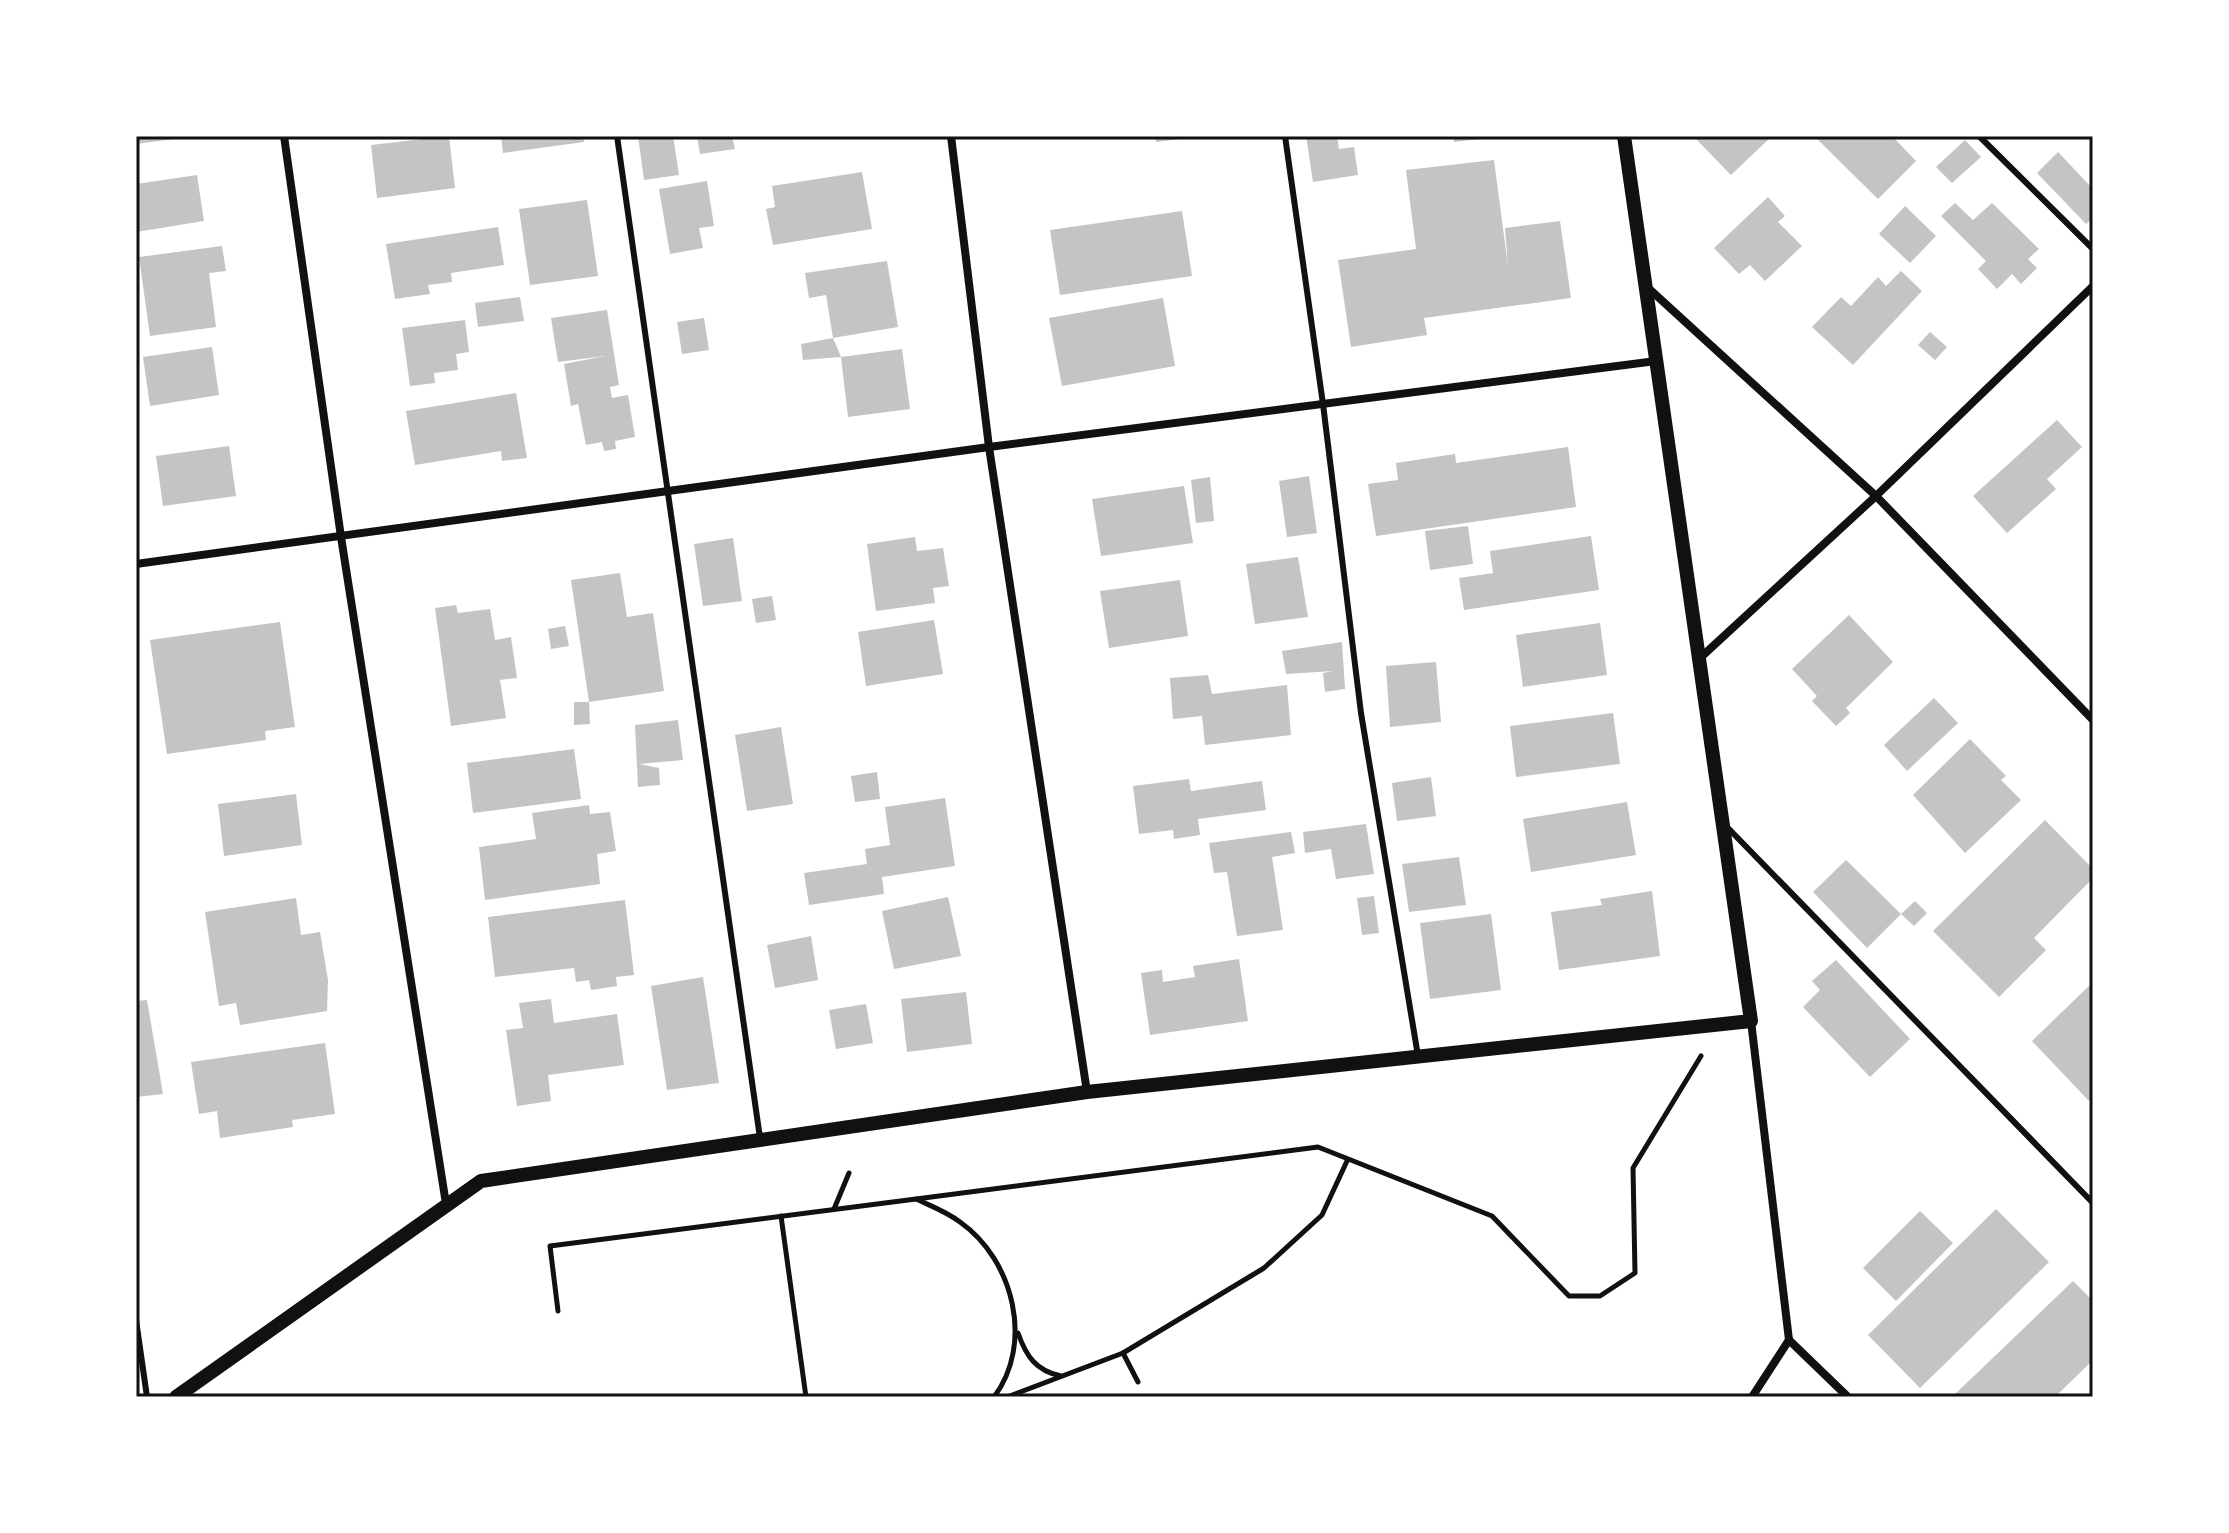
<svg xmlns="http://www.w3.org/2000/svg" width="2229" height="1533" font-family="'Source Serif 4',serif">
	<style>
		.building { fill: #c4c4c4 }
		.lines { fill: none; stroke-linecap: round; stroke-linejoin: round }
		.path { stroke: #111; stroke-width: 5 }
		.service { stroke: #111; stroke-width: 6 }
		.minor { stroke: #111; stroke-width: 8 }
		.tertiary { stroke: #111; stroke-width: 14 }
		.neatline { fill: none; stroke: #111; stroke-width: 3 }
	</style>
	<rect width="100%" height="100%" fill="#fff"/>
	<g class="building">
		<path d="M136,136H182V138L136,144Z"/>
		<path d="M449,136L455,188L377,198L371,145Z"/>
		<path d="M501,136H583L584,142L503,153Z"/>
		<path d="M638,136H673L679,175L644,180Z"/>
		<path d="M697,136H732L735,149L700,154Z"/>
		<path d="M1155,136H1181V139L1156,142Z"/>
		<path d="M1306,136H1337L1339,149L1354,147L1358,175L1313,182Z"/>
		<path d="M1453,136H1489V138L1454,142Z"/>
		<path d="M1693,136H1772L1731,175Z"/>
		<path d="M1814,136H1892L1916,161L1878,199Z"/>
		<path d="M1965,140L1981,157L1952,183L1936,167Z"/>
		<path d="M2058,152L2093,189V218L2086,224L2037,173Z"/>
		<path d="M1494,160L1508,266L1505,228L1560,221L1571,298L1424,318L1427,335L1351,347L1338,260L1416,249L1406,170Z"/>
		<path d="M862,172L872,229L773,245L766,209L775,207L772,186Z"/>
		<path d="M197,175L204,221L136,232V184Z"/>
		<path d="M707,181L714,226L699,228L703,248L670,254L659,189Z"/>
		<path d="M1768,197L1785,216L1778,222L1802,246L1765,281L1750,265L1739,274L1714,248Z"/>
		<path d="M587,200L598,276L530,285L519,209Z"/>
		<path d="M1955,203L1973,220L1992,203L2039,249L2028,259L2037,268L2021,284L2012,274L1997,289L1978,269L1986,261L1941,216Z"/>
		<path d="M1905,206L1936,236L1910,263L1879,234Z"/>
		<path d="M1182,211L1192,276L1060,295L1050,230Z"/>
		<path d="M498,227L504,265L451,273L452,282L428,285L430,294L395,299L386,244Z"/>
		<path d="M222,246L226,271L209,273L216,327L150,336L139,257Z"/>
		<path d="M887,261L898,327L833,338L826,295L809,298L805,273Z"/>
		<path d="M1901,271L1922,291L1853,365L1812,327L1841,297L1851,306L1878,277L1886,286Z"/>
		<path d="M520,297L524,321L478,327L475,303Z"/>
		<path d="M1163,298L1175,366L1062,386L1049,318Z"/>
		<path d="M607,310L619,385L610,387L612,398L628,395L635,437L615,441L616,449L604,451L602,442L586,445L578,404L571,406L564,364L605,356L558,362L551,318Z"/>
		<path d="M704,318L709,350L682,354L677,322Z"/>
		<path d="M465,320L469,352L456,354L458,370L434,373L435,383L410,386L402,328Z"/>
		<path d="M1930,332L1947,347L1935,360L1918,345Z"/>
		<path d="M833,338L841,357L803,360L801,344Z"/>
		<path d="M212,347L219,395L150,406L143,357Z"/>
		<path d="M902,349L910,409L848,417L841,357Z"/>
		<path d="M516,393L527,458L502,461L501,451L415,465L406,411Z"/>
		<path d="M2057,420L2082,447L2047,479L2056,489L2007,533L1973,496Z"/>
		<path d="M229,446L236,496L163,506L156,456Z"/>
		<path d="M1568,447L1576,507L1376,536L1368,484L1398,480L1396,463L1455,454L1456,463Z"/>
		<path d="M1309,476L1317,533L1287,537L1279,481Z"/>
		<path d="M1210,477L1214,521L1196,523L1191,480Z"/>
		<path d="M1184,486L1193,543L1101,556L1092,499Z"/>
		<path d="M1468,526L1473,564L1430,570L1425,531Z"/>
		<path d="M1591,536L1599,590L1464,610L1459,578L1493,573L1490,551Z"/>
		<path d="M915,537L917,551L943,548L949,586L933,588L935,603L876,611L867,544Z"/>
		<path d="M733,538L742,601L703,606L694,544Z"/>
		<path d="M1298,557L1308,617L1255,624L1246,564Z"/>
		<path d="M620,573L627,617L653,613L664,691L589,702L571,580Z"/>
		<path d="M1180,580L1188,636L1109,648L1100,591Z"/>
		<path d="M772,596L776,620L756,623L752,599Z"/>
		<path d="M456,605L458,613L490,609L495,640L511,637L517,678L500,680L506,718L451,726L435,608Z"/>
		<path d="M1849,615L1893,662L1846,708L1850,713L1836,726L1812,701L1817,696L1792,669Z"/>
		<path d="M934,620L943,674L866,686L858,632Z"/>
		<path d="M280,622L295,727L265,731L266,740L167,754L150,640Z"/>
		<path d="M1600,623L1607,675L1523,687L1516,635Z"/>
		<path d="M565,626L569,646L551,649L548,629Z"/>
		<path d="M1342,642L1345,689L1325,692L1323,673L1333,671L1286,674L1282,651Z"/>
		<path d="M1436,662L1441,722L1390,727L1386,666Z"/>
		<path d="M1208,675L1212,694L1287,685L1291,735L1205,745L1202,716L1173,719L1170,678Z"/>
		<path d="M1934,698L1958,723L1907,771L1884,745Z"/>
		<path d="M574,702H589L590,724L574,725Z"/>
		<path d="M1613,713L1620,764L1516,777L1510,726Z"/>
		<path d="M678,720L683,760L639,764L659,768L660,785L638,787L635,725Z"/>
		<path d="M781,727L793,804L747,811L735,735Z"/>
		<path d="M1970,739L2006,776L2001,780L2021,800L1965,853L1913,795Z"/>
		<path d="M574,749L581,799L473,813L467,763Z"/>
		<path d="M877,772L880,799L855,802L851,776Z"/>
		<path d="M1431,777L1436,816L1397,821L1392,783Z"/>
		<path d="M1189,779L1191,791L1262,781L1266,810L1198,819L1200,835L1174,839L1173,830L1139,834L1133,786Z"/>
		<path d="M296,794L302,845L224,856L218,804Z"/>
		<path d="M945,798L955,866L882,877L884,894L809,905L804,873L867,864L865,849L890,845L885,807Z"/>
		<path d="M1627,802L1636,855L1531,872L1523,819Z"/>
		<path d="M589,805L590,814L610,812L616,851L597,854L600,884L485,900L479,847L536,839L532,813Z"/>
		<path d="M2045,820L2093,869V878L2034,938L2046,950L1999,997L1933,931Z"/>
		<path d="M1366,824L1374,874L1336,879L1331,849L1305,853L1303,832Z"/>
		<path d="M1291,832L1295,853L1272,857L1283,930L1237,936L1227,872L1214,873L1209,843Z"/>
		<path d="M1459,857L1466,905L1409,912L1402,864Z"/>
		<path d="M1846,860L1901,914L1867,948L1813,892Z"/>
		<path d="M1652,891L1660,956L1559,970L1551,912L1602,905L1600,899Z"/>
		<path d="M1374,896L1379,933L1362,935L1357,898Z"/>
		<path d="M948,897L961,956L894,969L882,911Z"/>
		<path d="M296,898L301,935L320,932L328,980L327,1011L240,1025L236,1003L219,1006L205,912Z"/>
		<path d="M625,900L634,975L616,977L617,986L591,990L589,980L576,982L574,968L495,977L488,917Z"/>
		<path d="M1915,901L1927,913L1914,926L1901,914Z"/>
		<path d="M1491,914L1501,990L1430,999L1420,923Z"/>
		<path d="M811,936L818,980L775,988L767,945Z"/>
		<path d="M1239,959L1248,1021L1150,1035L1141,973L1162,970L1163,982L1195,977L1193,966Z"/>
		<path d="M1836,960L1910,1039L1870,1077L1803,1007L1820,990L1812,981Z"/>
		<path d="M703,977L719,1083L667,1090L651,986Z"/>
		<path d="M2093,982V1098L2089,1101L2032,1041Z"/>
		<path d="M966,992L972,1044L907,1052L901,999Z"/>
		<path d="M551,999L554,1023L617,1014L624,1065L548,1075L551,1101L517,1106L506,1030L523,1028L519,1003Z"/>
		<path d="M147,1000L163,1094L136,1097V1001Z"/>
		<path d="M866,1004L873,1043L836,1049L829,1010Z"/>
		<path d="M325,1043L335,1114L292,1120L293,1127L220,1138L217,1111L199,1114L191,1062Z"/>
		<path d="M1996,1209L2049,1262L1920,1388L1868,1335Z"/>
		<path d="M1920,1211L1953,1243L1896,1301L1863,1268Z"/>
		<path d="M2073,1281L2093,1301V1360L2055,1397H1952Z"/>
	</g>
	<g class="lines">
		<g class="path">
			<path d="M916,1199L1318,1147L1492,1216L1569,1296H1600L1635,1273L1633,1168L1701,1056"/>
			<path d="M834,1209L849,1173"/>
			<path d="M781,1216L806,1397"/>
			<path d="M558,1311L550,1246L916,1199C931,1206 947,1212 960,1222C1014,1260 1034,1344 994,1397"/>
			<path d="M1018,1333C1026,1356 1036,1371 1061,1376"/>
			<path d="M1123,1353L1138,1382"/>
			<path d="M1007,1397L1123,1353L1264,1268L1322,1215L1347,1161"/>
		</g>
		<g class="service">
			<path d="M617,136L760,1138"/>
			<path d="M1285,136L1323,404L1361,713L1418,1056"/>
			<path d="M1979,136L2093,249"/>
			<path d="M1727,827L2093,1203"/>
			<path d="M136,1320L147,1397"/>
		</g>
		<g class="minor">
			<path d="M284,136L341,537L446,1204"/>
			<path d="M951,136L989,447L1087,1092"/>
			<path d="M1646,286L1876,496L2093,720"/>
			<path d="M136,564L989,447L1656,361"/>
			<path d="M1699,659L1876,496L2093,286"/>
			<path d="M1751,1021L1789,1340"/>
			<path d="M1789,1340L1848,1397"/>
			<path d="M1752,1397L1789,1340"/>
		</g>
		<path class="tertiary" d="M176,1397L481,1181L1087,1092L1751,1021L1624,136"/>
	</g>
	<rect width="2229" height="1533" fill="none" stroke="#ffffff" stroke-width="276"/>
	<rect x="138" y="138" width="1953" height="1257" class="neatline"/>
</svg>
